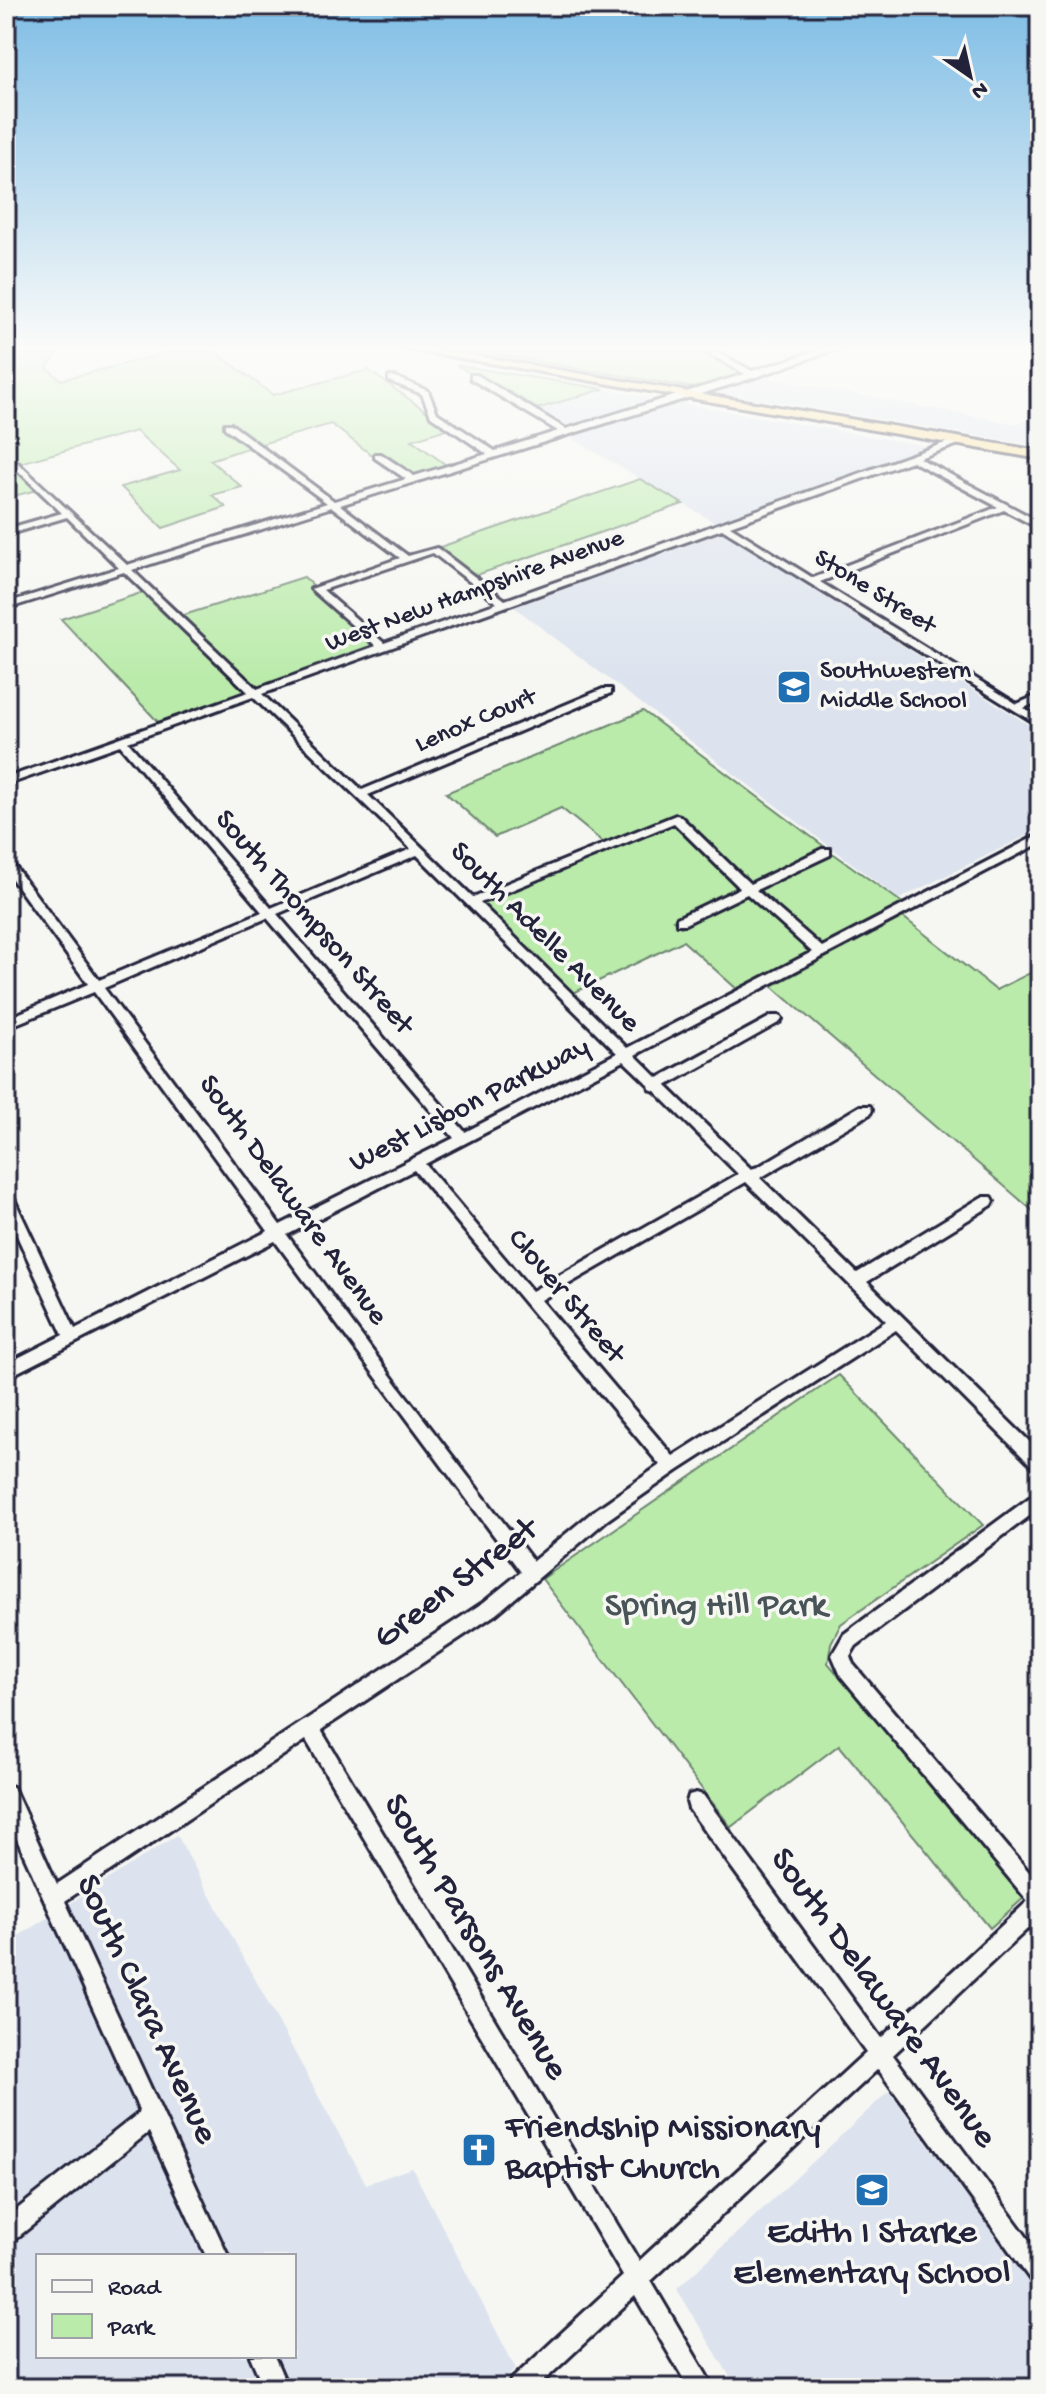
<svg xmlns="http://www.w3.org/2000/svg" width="1046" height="2394" font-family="'Gochi Hand',sans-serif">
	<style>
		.built { fill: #dce3ee }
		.green { fill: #baebaa; stroke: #6e8672; stroke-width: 2 }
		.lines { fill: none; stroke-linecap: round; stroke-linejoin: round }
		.minor-casing { stroke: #22223b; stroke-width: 6 }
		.highway-casing { stroke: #22223b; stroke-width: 6 }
		.minor { fill: #f6f6f2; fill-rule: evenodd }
		.highway { fill: #fcde96; fill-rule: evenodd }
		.labels { text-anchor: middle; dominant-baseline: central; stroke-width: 7; stroke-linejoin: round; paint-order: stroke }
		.far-street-label { font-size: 26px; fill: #22223b; stroke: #f6f6f2 }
		.far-poi-label { font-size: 26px; fill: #22223b; stroke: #f6f6f2; text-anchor: start }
		.street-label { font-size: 30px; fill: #22223b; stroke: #f6f6f2 }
		.near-street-label { font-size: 36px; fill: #22223b; stroke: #f6f6f2 }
		.near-park-label { font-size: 36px; fill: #485457; stroke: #f6f6f2 }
		.near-poi-label { font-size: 36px; fill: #22223b; stroke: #f6f6f2; text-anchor: start }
	</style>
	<rect width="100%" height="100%" fill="#f6f6f2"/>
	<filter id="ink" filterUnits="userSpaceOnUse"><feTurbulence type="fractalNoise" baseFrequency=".0125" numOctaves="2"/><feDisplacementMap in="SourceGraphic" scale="16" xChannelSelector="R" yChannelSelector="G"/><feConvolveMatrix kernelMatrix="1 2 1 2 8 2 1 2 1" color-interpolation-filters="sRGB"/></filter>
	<g filter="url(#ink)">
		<g class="built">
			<path d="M757,376L1016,424L1040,415V446L709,391Z"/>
			<path d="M604,389L664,400L566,430L533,410Z"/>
			<path d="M674,402L932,447L719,525L566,435Z"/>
			<path d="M721,531L1040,732V829L899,899L514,607Z"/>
			<path d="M177,1835L366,2184L412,2168L516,2369L495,2388H290L276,2356H294V2256H231L69,1904Z"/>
			<path d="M50,1916L138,2111L6,2215V1944Z"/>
			<path d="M889,2091L1040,2298V2388H737L677,2289Z"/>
			<path d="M149,2135L203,2256H38V2356H247L261,2388H6V2249Z"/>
		</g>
		<g class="green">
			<path d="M6,347H62L47,368L61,380L190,347H209L273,395L368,370L450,428L412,440L449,467L415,477L379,454L373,456L331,424L258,445L229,423L223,426L251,447L210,460L242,487L212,495L226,507L163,528L121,487L180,470L136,431L20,463L6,449Z"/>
			<path d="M452,347H697L748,374L699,389Z"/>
			<path d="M456,365L604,389L533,410Z"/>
			<path d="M12,465L37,490L6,498V467Z"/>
			<path d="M640,479L683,504L474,576L437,548Z"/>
			<path d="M304,577L315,587L310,589L377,647L259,689L181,616Z"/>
			<path d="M144,592L250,692L160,724L61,619Z"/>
			<path d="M643,711L825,847L748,883L677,813L604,843L561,808L495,837L446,793Z"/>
			<path d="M675,824L739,887L673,920L681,927L747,894L812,952L738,990L683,941L571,994L481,904Z"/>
			<path d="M834,854L904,904L821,947L756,890Z"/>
			<path d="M903,917L996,990L1040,968V1217L772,986Z"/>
			<path d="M839,1375L983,1525L841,1624L831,1643L828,1663L1026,1896L990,1928L839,1745L731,1827L542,1579Z"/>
		</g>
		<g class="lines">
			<g class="minor-casing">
				<g id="minor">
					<path d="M697,347H707L752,371L830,347H842L756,377L340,505L408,556L437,548L505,600L956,439H962V443L919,458L1040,522V529L1004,510L820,582L1017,704L1040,694V701L1024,708L1040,719V726L722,529L262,694L362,790L603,689H611V693L368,795L473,897L676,815L680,816L750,884L822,849H830V855L756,890L822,947L1040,834V843L635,1055L658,1078L772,1016H780L782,1019L780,1022L666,1086L751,1169L758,1167L860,1106H870L872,1110L870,1114L760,1178L857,1273L982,1197H992L994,1201L992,1205L867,1282L1040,1452V1470L1034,1468L896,1330L677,1471L607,1520L496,1614L321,1730L639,2261L866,2052L689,1809L687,1802L689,1795L696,1793L703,1795L881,2038L1028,1901L841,1676L832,1655L844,1634L1040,1490V1508L856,1646L850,1656L853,1664L1040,1885V1917L893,2055L1040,2255V2285L1032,2282L878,2069L651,2281L714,2388H689L635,2296L536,2388H507L511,2380L623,2276L306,1740L65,1901L228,2256H206L149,2132L14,2240L6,2243V2218L140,2112L6,1815V1785L13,1787L57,1884L484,1602L521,1572L275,1241L6,1378V1364L63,1335L6,1212V1198L14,1199L75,1329L268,1231L94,992L6,1028V1019L88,984L6,871V859L10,860L99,980L262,912L120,745L6,785V778L248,692L124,572L6,609V603L119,568L67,517L6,535V529L62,513L6,459V452L127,565L327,503L225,428V424H231L334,501L406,479L375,458V454H381L414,476L487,454L431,416L422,394L389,381V377H395L428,391L437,413L495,451L558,431L471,379V375H477L566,429L745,374ZM912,461L998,507L813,578L730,526ZM332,507L400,558L311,589L376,646L257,689L132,570ZM433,553L497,603L384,643L323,590ZM253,697L411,849L271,908L128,742ZM674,823L740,888L677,918V924H685L747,894L812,952L627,1048L480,903ZM417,855L617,1053L465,1132L277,914ZM267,918L454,1138L280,1225L104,988ZM624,1061L649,1085L650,1089L655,1091L738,1174L532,1291L425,1164ZM414,1170L660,1465L595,1510L533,1561L400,1388L287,1235ZM746,1182L886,1321L673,1456L541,1300Z"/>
					<path d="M250,2356H274L288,2388H264Z"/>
				</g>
			</g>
			<g class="highway-casing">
				<path id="highway" d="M398,347H422L1040,451V459Z"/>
			</g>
			<use href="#minor" class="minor"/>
			<use href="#highway" class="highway"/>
		</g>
	</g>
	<linearGradient id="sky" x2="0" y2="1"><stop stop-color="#7fbde5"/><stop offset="0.51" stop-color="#fbfbf9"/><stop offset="1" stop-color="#fbfbf9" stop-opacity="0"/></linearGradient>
	<rect width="1046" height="682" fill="url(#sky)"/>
	<defs>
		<g id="school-square" transform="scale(1.8)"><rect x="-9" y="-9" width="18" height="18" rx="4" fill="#1f6fb2" stroke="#f6f6f2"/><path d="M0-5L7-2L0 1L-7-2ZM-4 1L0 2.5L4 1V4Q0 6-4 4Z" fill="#fff"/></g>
		<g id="church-square" transform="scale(1.8)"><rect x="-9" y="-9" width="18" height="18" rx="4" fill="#1f6fb2" stroke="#f6f6f2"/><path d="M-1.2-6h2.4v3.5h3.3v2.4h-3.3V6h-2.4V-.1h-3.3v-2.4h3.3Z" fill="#fff"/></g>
	</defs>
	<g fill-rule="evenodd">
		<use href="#school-square" x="794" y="687"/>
		<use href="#church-square" x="479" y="2150"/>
		<use href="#school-square" x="872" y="2190"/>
	</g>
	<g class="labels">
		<g class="far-street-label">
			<text transform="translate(475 592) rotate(-20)">West New Hampshire Avenue</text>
			<text transform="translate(874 593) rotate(32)">Stone Street</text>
			<text transform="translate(476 722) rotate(-23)">Lenox Court</text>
		</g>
		<g class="far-poi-label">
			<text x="820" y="672">Southwestern<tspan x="820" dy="30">Middle School</tspan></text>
		</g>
		<g class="street-label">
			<text transform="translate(313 923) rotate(49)">South Thompson Street</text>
			<text transform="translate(544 938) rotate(45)">South Adelle Avenue</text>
			<text transform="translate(470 1106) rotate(-27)">West Lisbon Parkway</text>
			<text transform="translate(292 1201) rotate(54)">South Delaware Avenue</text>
			<text transform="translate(565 1297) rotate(50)">Clover Street</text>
		</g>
		<g class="near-street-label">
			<text transform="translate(457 1585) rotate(-37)">Green Street</text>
			<text transform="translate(474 1938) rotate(59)">South Parsons Avenue</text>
			<text transform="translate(882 1999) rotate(54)">South Delaware Avenue</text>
			<text transform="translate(145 2010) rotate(65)">South Clara Avenue</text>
		</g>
		<g class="near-park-label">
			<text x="716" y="1607">Spring Hill Park</text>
		</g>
		<g class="near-poi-label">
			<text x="505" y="2129">Friendship Missionary<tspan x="505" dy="41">Baptist Church</tspan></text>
			<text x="872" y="2234" text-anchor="middle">Edith I Starke<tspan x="872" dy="41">Elementary School</tspan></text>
		</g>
	</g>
	<rect width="1046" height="2394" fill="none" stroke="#f6f6f2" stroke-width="32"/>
	<rect x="16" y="16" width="1014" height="2362" fill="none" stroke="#22223b" stroke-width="3" filter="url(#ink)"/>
	<rect x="36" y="2254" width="260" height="104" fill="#f6f6f2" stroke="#a1a1a9" stroke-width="2"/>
	<rect x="52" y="2280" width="40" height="12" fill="#f6f6f2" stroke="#a1a1a9" stroke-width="2"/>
	<text x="108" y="2294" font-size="24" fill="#22223b">Road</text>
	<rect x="52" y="2314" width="40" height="24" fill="#baebaa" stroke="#a1a1a9" stroke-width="2"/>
	<text x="108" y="2334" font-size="24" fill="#22223b">Park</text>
	<g transform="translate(970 76) rotate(146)" stroke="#f6f6f2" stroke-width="6" paint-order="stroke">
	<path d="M0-6L14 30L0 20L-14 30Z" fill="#22223b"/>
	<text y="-12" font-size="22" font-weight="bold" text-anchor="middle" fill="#22223b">N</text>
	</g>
</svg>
